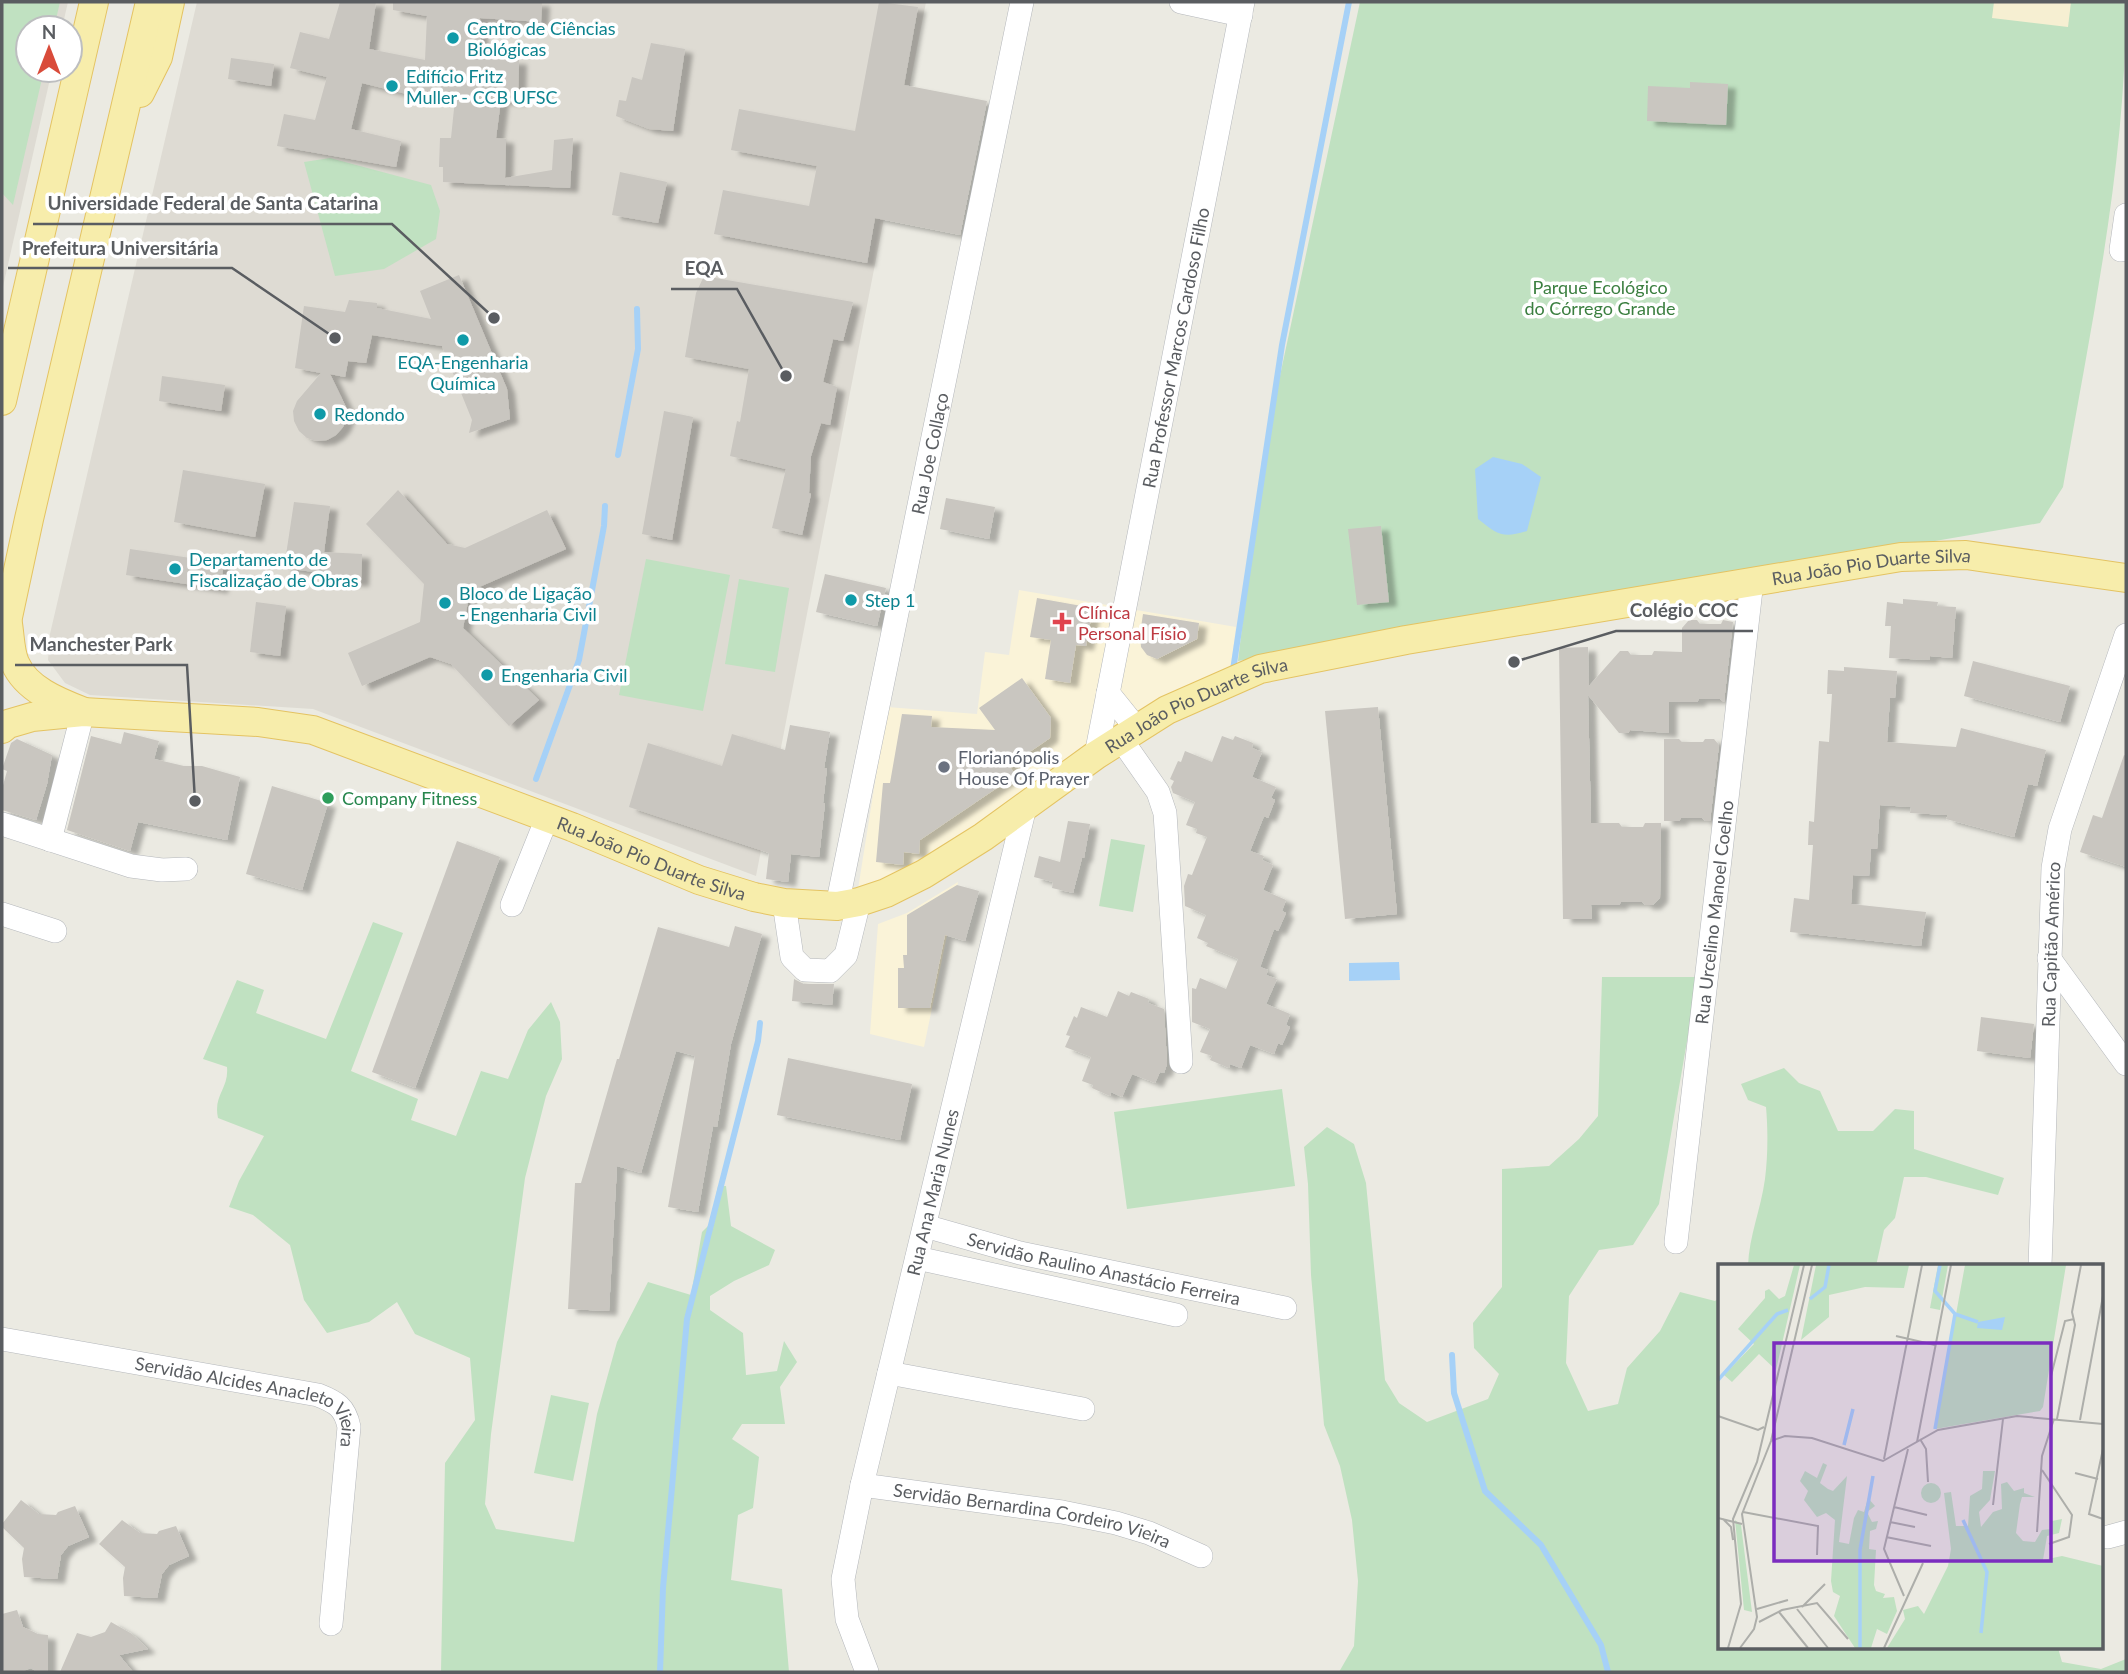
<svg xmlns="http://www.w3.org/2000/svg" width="2128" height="1674" font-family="Lato,sans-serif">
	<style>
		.commercial { fill: #faf3d8 }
		.education { fill: #dedbd3 }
		.green { fill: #c0e1c1 }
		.sand { fill: #f6efd2 }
		.water { fill: #a6d1f7 }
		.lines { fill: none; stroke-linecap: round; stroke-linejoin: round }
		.stream { stroke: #a6d1f7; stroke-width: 6 }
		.building { fill: #c9c6c0; filter: url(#shadow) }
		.minor-casing { stroke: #b4b7bb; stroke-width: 24 }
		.major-casing { stroke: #e4c362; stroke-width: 30 }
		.minor { stroke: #fff; stroke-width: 23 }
		.major { stroke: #f7edab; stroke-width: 28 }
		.culture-dot { fill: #0f9aa8; stroke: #fff; stroke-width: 2.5 }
		.health-dot { fill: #e0444e; stroke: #fff; stroke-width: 2.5 }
		.worship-dot { fill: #6b7280; stroke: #fff; stroke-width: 2.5 }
		.leisure-dot { fill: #2e9e5b; stroke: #fff; stroke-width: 2.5 }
		.labels { text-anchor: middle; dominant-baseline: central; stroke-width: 7; stroke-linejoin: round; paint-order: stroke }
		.culture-label { font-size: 18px; fill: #0d838f; stroke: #fff; text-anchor: start }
		.park-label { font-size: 18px; fill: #3b7f40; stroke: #fff }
		.street-label { font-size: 18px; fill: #5a5d61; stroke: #fff }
		.health-label { font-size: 18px; fill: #be3a42; stroke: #fff; text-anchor: start }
		.worship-label { font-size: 18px; fill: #5b616d; stroke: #fff; text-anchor: start }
		.leisure-label { font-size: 18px; fill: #27864d; stroke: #fff; text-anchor: start }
		.inset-river { fill: none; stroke: #a6d1f7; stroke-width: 3.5 }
		.inset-road { fill: none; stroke: #adaeaa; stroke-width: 2 }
		.view { fill: #7b2cbf; fill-opacity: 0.15; stroke: #7b2cbf; stroke-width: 3.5 }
		.inset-edge { fill: none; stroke: #5a5d61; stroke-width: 3.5 }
		.leader { fill: none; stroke: #5a5d61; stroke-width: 2.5 }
		.callout-dot { fill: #5a5d61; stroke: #fff; stroke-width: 2.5 }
		.callout-label { font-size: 19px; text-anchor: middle; font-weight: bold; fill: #5a5d61; stroke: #fff; stroke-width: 7; stroke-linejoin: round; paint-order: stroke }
	</style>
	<defs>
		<filter id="shadow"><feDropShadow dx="8" dy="4.5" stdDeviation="2" flood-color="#0004"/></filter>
	</defs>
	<rect width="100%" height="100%" fill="#ebeae2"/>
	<g class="commercial">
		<path d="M1019,590L1236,627L1231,665L1142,716L913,867L858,889L887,707L977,714L985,652L1009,655Z"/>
		<path d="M958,882L924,1047L870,1034L878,924L907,913Z"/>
	</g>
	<g class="education">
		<path d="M2,2H68L62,28H28V70H52L2,291Z"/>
		<path d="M197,2H926L756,876L313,709L90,695L65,683L48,660L50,634Z"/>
	</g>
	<g class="green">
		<path d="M2,2H60L54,28H28V70H44L13,205L2,193Z"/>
		<path d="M1360,2H2126C2126,165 2091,326 2063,487L2040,523L1238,661L1262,460Z"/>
		<path d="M330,158L431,185L440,211L436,239L384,269L335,276L304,162Z"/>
		<path d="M646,559L730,575L703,711L619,695Z"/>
		<path d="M739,579L789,588L775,672L725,664Z"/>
		<path d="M1111,839L1145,845L1133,912L1099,906Z"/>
		<path d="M373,922L403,933L351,1071L418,1099L411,1120L456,1136L481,1071L508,1079L528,1030L551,1002L560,1022L562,1059L546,1096L525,1178L491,1434L485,1504L496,1529L574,1542L597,1414L617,1342L648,1282L691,1295L702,1232L710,1224L718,1186H726L731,1226L775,1250L769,1265L734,1281L710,1296V1310L743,1333L746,1375L777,1371L784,1341L797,1362L780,1387L785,1424H742L732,1439L759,1457L753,1508L738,1515L731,1580L782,1589L789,1672H441L445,1463L475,1420L470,1358L415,1334L397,1302L369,1322L327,1333L304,1300L290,1245L253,1215L229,1207L239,1181L264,1136L218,1118C213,1095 229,1089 227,1067L203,1059L237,980L264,990L256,1013L326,1039Z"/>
		<path d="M1602,977H1698L1659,1204L1633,1245L1599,1250L1569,1296L1566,1363L1588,1411L1618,1404L1627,1368L1660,1331L1680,1292L1715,1301L1720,1297V1648H2058L2062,1662L2101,1669L2126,1659V1672H1339L1354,1646L1358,1581L1352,1520L1340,1466L1324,1425L1311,1275L1308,1184L1304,1147L1327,1127L1354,1144L1366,1183L1385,1380L1399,1403L1427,1422L1488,1399L1499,1374L1474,1348L1473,1323L1502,1287V1169L1549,1166L1579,1139L1598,1116Z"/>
		<path d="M1784,1068L1799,1083L1820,1091L1838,1131H1873L1895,1109L1914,1111V1149L2004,1178L1998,1195L1926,1177H1904L1895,1218L1884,1230L1876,1266H1748C1749,1236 1761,1209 1765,1179C1768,1155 1768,1130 1766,1107L1748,1100L1741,1084Z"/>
		<path d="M1282,1089L1295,1186L1127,1209L1114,1112Z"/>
		<path d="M551,1395L589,1403L573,1481L534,1473Z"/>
	</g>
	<path class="sand" d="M1994,2H2071L2068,27L1992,18Z"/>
	<g class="water">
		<path d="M1493,457L1522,464L1541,477L1527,531C1502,539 1497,534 1478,519L1475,469Z"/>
		<path d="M1399,962L1400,980L1349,981V963Z"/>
	</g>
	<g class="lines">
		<g class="stream">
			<path d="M618,455L638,349L637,309"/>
			<path d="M1233,670L1282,345L1349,2"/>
			<path d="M536,779L579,660L604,526L605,506"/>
			<path d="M1452,1355L1454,1393L1485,1491L1541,1545L1601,1645L1608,1672"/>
			<path d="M660,1672L663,1588L687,1319L758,1041L760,1023"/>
		</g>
	</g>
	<g class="building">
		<path d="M340,2H376L369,49L425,60L427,16L393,10V2H542L541,22L480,18L481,59L519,60L518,101L501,100L496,138L506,139L505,178L552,170L554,140L573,138L570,188L443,182V167H439L440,138H451L455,99L419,97L362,83L351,129L401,141L396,167L277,146L284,114L315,120L327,77L290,68L300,32L329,39Z"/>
		<path d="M879,2L918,7L904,85L987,101L960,235L875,218L867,263L714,234L723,190L809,206L817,166L731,150L739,109L855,131Z"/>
		<path d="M651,43L685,49L673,131L649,129L616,116L619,100L626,101L632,77L642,80Z"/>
		<path d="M231,58L274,64L271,86L228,79Z"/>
		<path d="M1690,82L1728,84L1726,125L1647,121L1648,86L1690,88Z"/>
		<path d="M620,172L667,182L658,223L612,215Z"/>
		<path d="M459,275L507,389L510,419L469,433L472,420L442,346L372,335L366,363L348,361L345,377L330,374L346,407L347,417L343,427L336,435L327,440L317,441L307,438L299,431L294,421L293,411L297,401L321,373L295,368L304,306L345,312L349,300L377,303V308L431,319L420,291Z"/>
		<path d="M704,276L853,302L843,341L833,339L823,382L837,387L830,425L821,423L811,456L809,493L811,494L802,535L772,528L786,469L730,456L737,421L740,422L749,369L685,357L696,293Z"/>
		<path d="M162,376L225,385L221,411L159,401Z"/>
		<path d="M664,411L693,417L672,540L642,534Z"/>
		<path d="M183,470L265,484L255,537L174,522Z"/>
		<path d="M398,490L447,544L465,548L547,510L566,549L470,591L463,628L539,700L509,726L451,664L430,657L362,686L348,653L420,622L424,584L366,524Z"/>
		<path d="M946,498L995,507L989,539L940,529Z"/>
		<path d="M294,502L330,506L324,552L362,554L361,582L328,580L329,574L284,568Z"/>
		<path d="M1381,526L1389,602L1357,605L1348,529Z"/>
		<path d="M130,549L224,563L220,589L126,575Z"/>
		<path d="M825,574L886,588L877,626L816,612Z"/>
		<path d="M1037,598L1093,608L1086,646L1076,645L1070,683L1045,679L1051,640L1030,637Z"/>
		<path d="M1903,599L1938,602L1937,606L1956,607L1952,658L1930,656V660L1889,658L1891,626H1885L1887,602L1903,604Z"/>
		<path d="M256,602L286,606L280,656L250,652Z"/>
		<path d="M1143,614L1199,623L1197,639L1157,659L1147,655L1141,647L1140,634Z"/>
		<path d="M1689,620H1697L1700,624H1721L1723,620L1733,622L1724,702L1720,699H1699L1697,702H1669V733L1630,730L1628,733H1619L1588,695L1591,823H1619L1622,827H1643L1645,823H1661L1660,898L1653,905H1645L1642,902H1621L1619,905H1591L1592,919H1563L1559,648L1588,647L1589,686L1620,651H1628L1631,655H1652L1654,651L1682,652V628Z"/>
		<path d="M1973,661L2070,686L2060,722L1964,696Z"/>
		<path d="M1844,667L1897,671L1895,698H1890L1887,742L1956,747L1961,728L2046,750L2037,786L2028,784L2014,837L1946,819L1948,815L1910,813L1911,807L1880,805L1877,849H1871L1869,876L1853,875L1851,904L1926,912L1921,946L1790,932L1794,898L1809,900L1813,845H1808L1809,821L1814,822L1819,741L1829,742L1832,694H1827L1828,670L1844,671Z"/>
		<path d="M1022,678L1051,718L1050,738L1009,766L1016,775L920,840L919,854L904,852L903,865L876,862L883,783H890L902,714L932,716L931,727L995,730L979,708Z"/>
		<path d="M1378,707L1397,914L1345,919L1325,711Z"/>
		<path d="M790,725L830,732L824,768H827L823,803H825L819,857L791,854L788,882L766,879L769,853L629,807L648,743L722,766L732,734L785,750Z"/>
		<path d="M124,732L159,741L154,759L184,766H202L240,777L227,840L138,822L130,851L67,830L91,736L121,744Z"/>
		<path d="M1222,736L1233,740L1235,736L1253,743L1252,748L1262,752L1252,777L1276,787L1271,798L1275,800L1268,818L1264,816L1250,851L1264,856L1262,860L1273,865L1263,890L1286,900L1282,911L1286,913L1278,931L1274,929L1260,967L1268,970L1266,975L1277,979L1266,1004L1290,1014L1286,1025L1290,1027L1282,1045L1278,1043L1274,1054L1250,1045L1241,1068L1230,1064L1229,1068L1210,1060L1212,1056L1200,1052L1210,1029L1192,1022V988L1196,989L1200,978L1226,989L1238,959L1206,946L1208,943L1197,938L1206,915L1185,906L1184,886L1188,874L1192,875L1207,837L1196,833L1197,829L1186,825L1195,802L1173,793L1171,787L1174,781L1170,779L1178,761L1181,762L1185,751L1212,762Z"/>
		<path d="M17,739L52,755L47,784L36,820L2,810V789L7,771L2,769L11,743Z"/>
		<path d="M1664,739H1679L1682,742H1703L1705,739H1714L1719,745L1710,821H1705L1702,818H1681L1679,821H1664Z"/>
		<path d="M2124,755L2126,756V867L2080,852L2093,815L2102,818Z"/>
		<path d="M272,786L328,803L302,890L246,874Z"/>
		<path d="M1068,821L1090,824L1084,858H1082L1073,893L1052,888L1053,882L1034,877L1039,856L1060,862Z"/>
		<path d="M457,841L500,857L415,1088L372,1072Z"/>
		<path d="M957,885L979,891L965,941L945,935L930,1008H898V968H904L903,955H907V915Z"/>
		<path d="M735,926L762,934L731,1044L717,1127L713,1126L698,1212L668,1207L695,1056L676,1051L641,1173L617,1166L609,1311L568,1309L575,1183H581L617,1059H619L658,927L729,947Z"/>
		<path d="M794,979L804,984H834L832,1005L792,1001Z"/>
		<path d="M1118,991L1129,996L1131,992L1149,999L1148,1003L1164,1009L1167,1064L1164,1073L1160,1072L1155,1083L1132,1074L1122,1097L1111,1092L1110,1096L1092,1088L1093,1085L1082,1081L1091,1057L1065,1047L1070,1036L1066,1035L1074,1016L1077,1018L1081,1007L1107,1017Z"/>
		<path d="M1981,1017L2034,1024L2030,1058L1977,1051Z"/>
		<path d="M788,1058L912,1084L900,1140L777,1115Z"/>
		<path d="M21,1500L39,1514L56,1515L58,1512L75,1506L89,1537L68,1546L61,1555L57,1579L24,1577L22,1559L24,1548L2,1527V1524Z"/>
		<path d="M122,1520L140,1533L157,1534L159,1531L176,1526L189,1556L169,1565L162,1574L157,1598L124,1596L123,1578L125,1567L99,1544Z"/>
		<path d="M17,1610L23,1627L38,1634L48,1635V1672H37L31,1668L20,1672H2V1614Z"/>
		<path d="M111,1622L132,1634L148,1649L119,1655L133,1672H60L77,1633L91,1637L105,1632Z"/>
	</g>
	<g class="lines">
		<g class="minor-casing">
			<g id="minor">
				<path d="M1181,2L1241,15"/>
				<path d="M2121,250L2126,215"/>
				<path d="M1108,693L1137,729"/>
				<path d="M1121,739L1158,792L1165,813L1181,1062"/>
				<path id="s1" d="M1096,755L1243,2"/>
				<path d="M2,824L131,866L162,870L186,869"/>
				<path d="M50,840L83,712"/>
				<path d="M784,903L792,957L805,970L830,971L846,955L859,902"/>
				<path d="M512,905L547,818"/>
				<path id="s2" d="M837,906L1022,2"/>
				<path d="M2,914L55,931"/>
				<path d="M2049,958L2126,1064"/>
				<path id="s3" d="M925,1226L1020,1253L1285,1308"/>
				<path id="s4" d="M1676,1242L1752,581"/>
				<path d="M917,1258L1176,1315"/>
				<path id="s5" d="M2040,1266L2053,868L2060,829L2126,635"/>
				<path id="s6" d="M2,1339L318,1395C336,1402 345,1407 349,1427L331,1624"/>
				<path d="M889,1373L1083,1409"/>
				<path id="s7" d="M862,1485L1062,1512L1116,1523L1149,1533L1201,1556"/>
				<path d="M2108,1537L2126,1532"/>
				<path id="s8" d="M867,1672L847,1619L843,1579L862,1485L1025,807"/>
			</g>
		</g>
		<g class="major-casing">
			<g id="major">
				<path d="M140,93L158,57L170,2"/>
				<path d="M2,401L94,2"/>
				<path d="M8,624C10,636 10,652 15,663C26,689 58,702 82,711"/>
				<path d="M2,645L29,519L150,2"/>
				<path id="s9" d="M2,729L8,724L32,717L83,712L258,722L313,730L572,827L699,880L754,897L784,903L837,906L859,902L886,893L924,874L983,837L1096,755L1167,710L1260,669L1406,640L1901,557L1966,555L2126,578"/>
			</g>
		</g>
		<use href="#minor" class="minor"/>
		<use href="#major" class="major"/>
	</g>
	<g class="culture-dot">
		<circle cx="453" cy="38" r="7"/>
		<circle cx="392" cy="86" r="7"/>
		<circle cx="463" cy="340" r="7"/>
		<circle cx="320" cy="414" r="7"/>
		<circle cx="175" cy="569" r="7"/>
		<circle cx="851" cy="600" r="7"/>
		<circle cx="445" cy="603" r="7"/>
		<circle cx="487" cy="675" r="7"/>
	</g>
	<path class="health-dot" d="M1058.5 611.5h7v7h7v7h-7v7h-7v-7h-7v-7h7z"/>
	<circle class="worship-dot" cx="944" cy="767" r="7"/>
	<circle class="leisure-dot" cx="328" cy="798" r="7"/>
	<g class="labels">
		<g class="culture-label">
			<text x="467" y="28">Centro de Ciências<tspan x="467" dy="21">Biológicas</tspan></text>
			<text x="406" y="76">Edifício Fritz<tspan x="406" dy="21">Muller - CCB UFSC</tspan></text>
			<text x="463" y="362" text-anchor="middle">EQA-Engenharia<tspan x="463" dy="21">Química</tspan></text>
			<text x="334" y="414">Redondo</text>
			<text x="189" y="559">Departamento de<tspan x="189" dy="21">Fiscalização de Obras</tspan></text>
			<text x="459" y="593">Bloco de Ligação<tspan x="459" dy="21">- Engenharia Civil</tspan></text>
			<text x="865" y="600">Step 1</text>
			<text x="501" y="675">Engenharia Civil</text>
		</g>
		<g class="park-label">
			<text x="1600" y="287">Parque Ecológico<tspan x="1600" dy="21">do Córrego Grande</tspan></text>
		</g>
		<g class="street-label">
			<text stroke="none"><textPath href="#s1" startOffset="415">Rua Professor Marcos Cardoso Filho</textPath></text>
			<text stroke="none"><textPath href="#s2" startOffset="462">Rua Joe Collaço</textPath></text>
			<text stroke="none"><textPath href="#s9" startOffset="1979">Rua João Pio Duarte Silva</textPath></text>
			<text stroke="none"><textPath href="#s9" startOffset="1286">Rua João Pio Duarte Silva</textPath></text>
			<text stroke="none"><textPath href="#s9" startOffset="677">Rua João Pio Duarte Silva</textPath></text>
			<text stroke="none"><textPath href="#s4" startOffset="332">Rua Urcelino Manoel Coelho</textPath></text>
			<text stroke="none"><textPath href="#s5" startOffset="322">Rua Capitão Américo</textPath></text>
			<text stroke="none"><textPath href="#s8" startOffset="494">Rua Ana Maria Nunes</textPath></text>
			<text stroke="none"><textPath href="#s3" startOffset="184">Servidão Raulino Anastácio Ferreira</textPath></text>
			<text stroke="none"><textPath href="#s6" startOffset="262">Servidão Alcides Anacleto Vieira</textPath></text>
			<text stroke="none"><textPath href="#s7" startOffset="173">Servidão Bernardina Cordeiro Vieira</textPath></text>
		</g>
		<g class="health-label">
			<text x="1078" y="612">Clínica<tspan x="1078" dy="21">Personal Físio</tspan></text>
		</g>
		<g class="worship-label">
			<text x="958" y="757">Florianópolis<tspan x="958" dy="21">House Of Prayer</tspan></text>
		</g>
		<g class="leisure-label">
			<text x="342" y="798">Company Fitness</text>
		</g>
	</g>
	<g transform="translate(1718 1264)">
		<rect width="385" height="385" fill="#ebeae2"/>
		<path d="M76,1H82L58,106L41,90L14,118L6,111L36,80L20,65L47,34V27L51,25L61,35L67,32ZM98,1H191L186,24L147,23L111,31V53L83,76ZM220,1H230L222,46L212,44ZM247,1H348L325,143L322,147L217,165ZM105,199L109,201L102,219L110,225L115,227L129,212L121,278L131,280L136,254L140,246L146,248L150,234L157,242L149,248L154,258L160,257L158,265L152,267L151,285L158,286L156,321L158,327L167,330L165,334L176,333L179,347L169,370L159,365L153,384H137L116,352L122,332L115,328L113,317L117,256L108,249L99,253L86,236L90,227L82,217L87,207L99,214ZM265,207H277L272,236L261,248L263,263L275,248L284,245L283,220L289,218L296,227L306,224V229L317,233H304L302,240L298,269L305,277L317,278L324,266L333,265L334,257L344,255L341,269L329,272L325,296L344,292L385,302V384H169L187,355L185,346L200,342L206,350L230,302L233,285L226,229L233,228L238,262H250L252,232L264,225ZM203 229a10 10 0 1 1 20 0a10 10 0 1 1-20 0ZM17,256L23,261L34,348L26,346Z" fill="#c0e1c1"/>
		<path d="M287,53L284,66L259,64L260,58Z" fill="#a6d1f7"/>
		<path class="inset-river" d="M222,1L217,27L237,50L260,58M92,35L107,23L111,1M0,116L59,50L70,46M217,165L237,50M126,181L135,145M245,256L269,308L263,369M142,384V286L155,212"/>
		<path class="inset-road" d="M178,72L217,81M333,112L347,57L356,55M0,152L40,166L46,163M339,155L357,61L354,48L363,1M362,156L385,32M202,175L208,185L210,218M53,177L67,172L94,174L165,197L220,166L299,152L385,160M199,178L233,1M385,185L371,250L385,255M166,195L204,1M324,206L354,251L351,273L331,280M357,209L380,215M275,241L285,155M176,243L209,251M25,248L100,262L99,291M0,254L24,260M5,255L13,263L15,276M172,258L197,263M319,268L324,192L336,155M168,273L213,282M186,332L166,285L190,185M84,343L107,320M39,345L70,336M79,345L110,384M61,348L90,384M41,358L64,346L99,339L130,375M10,384L23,340L15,255L39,198L86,1M22,384L36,365L39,353L24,250L53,177L94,1M166,384L205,299"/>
		<path class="view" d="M56,79H333V297H56Z"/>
		<rect width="385" height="385" class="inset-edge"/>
	</g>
	<path class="leader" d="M494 318L392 224H33M335 338L232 268H8M786 376L737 289H671M1514 662L1616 631H1753M195 801L187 665H15"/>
	<g class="callout-dot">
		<circle cx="494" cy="318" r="7"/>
		<circle cx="335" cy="338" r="7"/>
		<circle cx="786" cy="376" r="7"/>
		<circle cx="1514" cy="662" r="7"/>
		<circle cx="195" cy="801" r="7"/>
	</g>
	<g class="callout-label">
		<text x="213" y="210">Universidade Federal de Santa Catarina</text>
		<text x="120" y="255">Prefeitura Universitária</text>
		<text x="704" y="275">EQA</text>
		<text x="1684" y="617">Colégio COC</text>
		<text x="101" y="651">Manchester Park</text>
	</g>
	<rect width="2128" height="1674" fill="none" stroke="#5a5d61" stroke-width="7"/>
	<g transform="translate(49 49)"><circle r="33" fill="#ffffff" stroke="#bdbec0" stroke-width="2"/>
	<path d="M0-5L12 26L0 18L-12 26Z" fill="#d94b3a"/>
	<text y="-10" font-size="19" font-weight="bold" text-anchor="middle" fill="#5a5d61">N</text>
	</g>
</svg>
